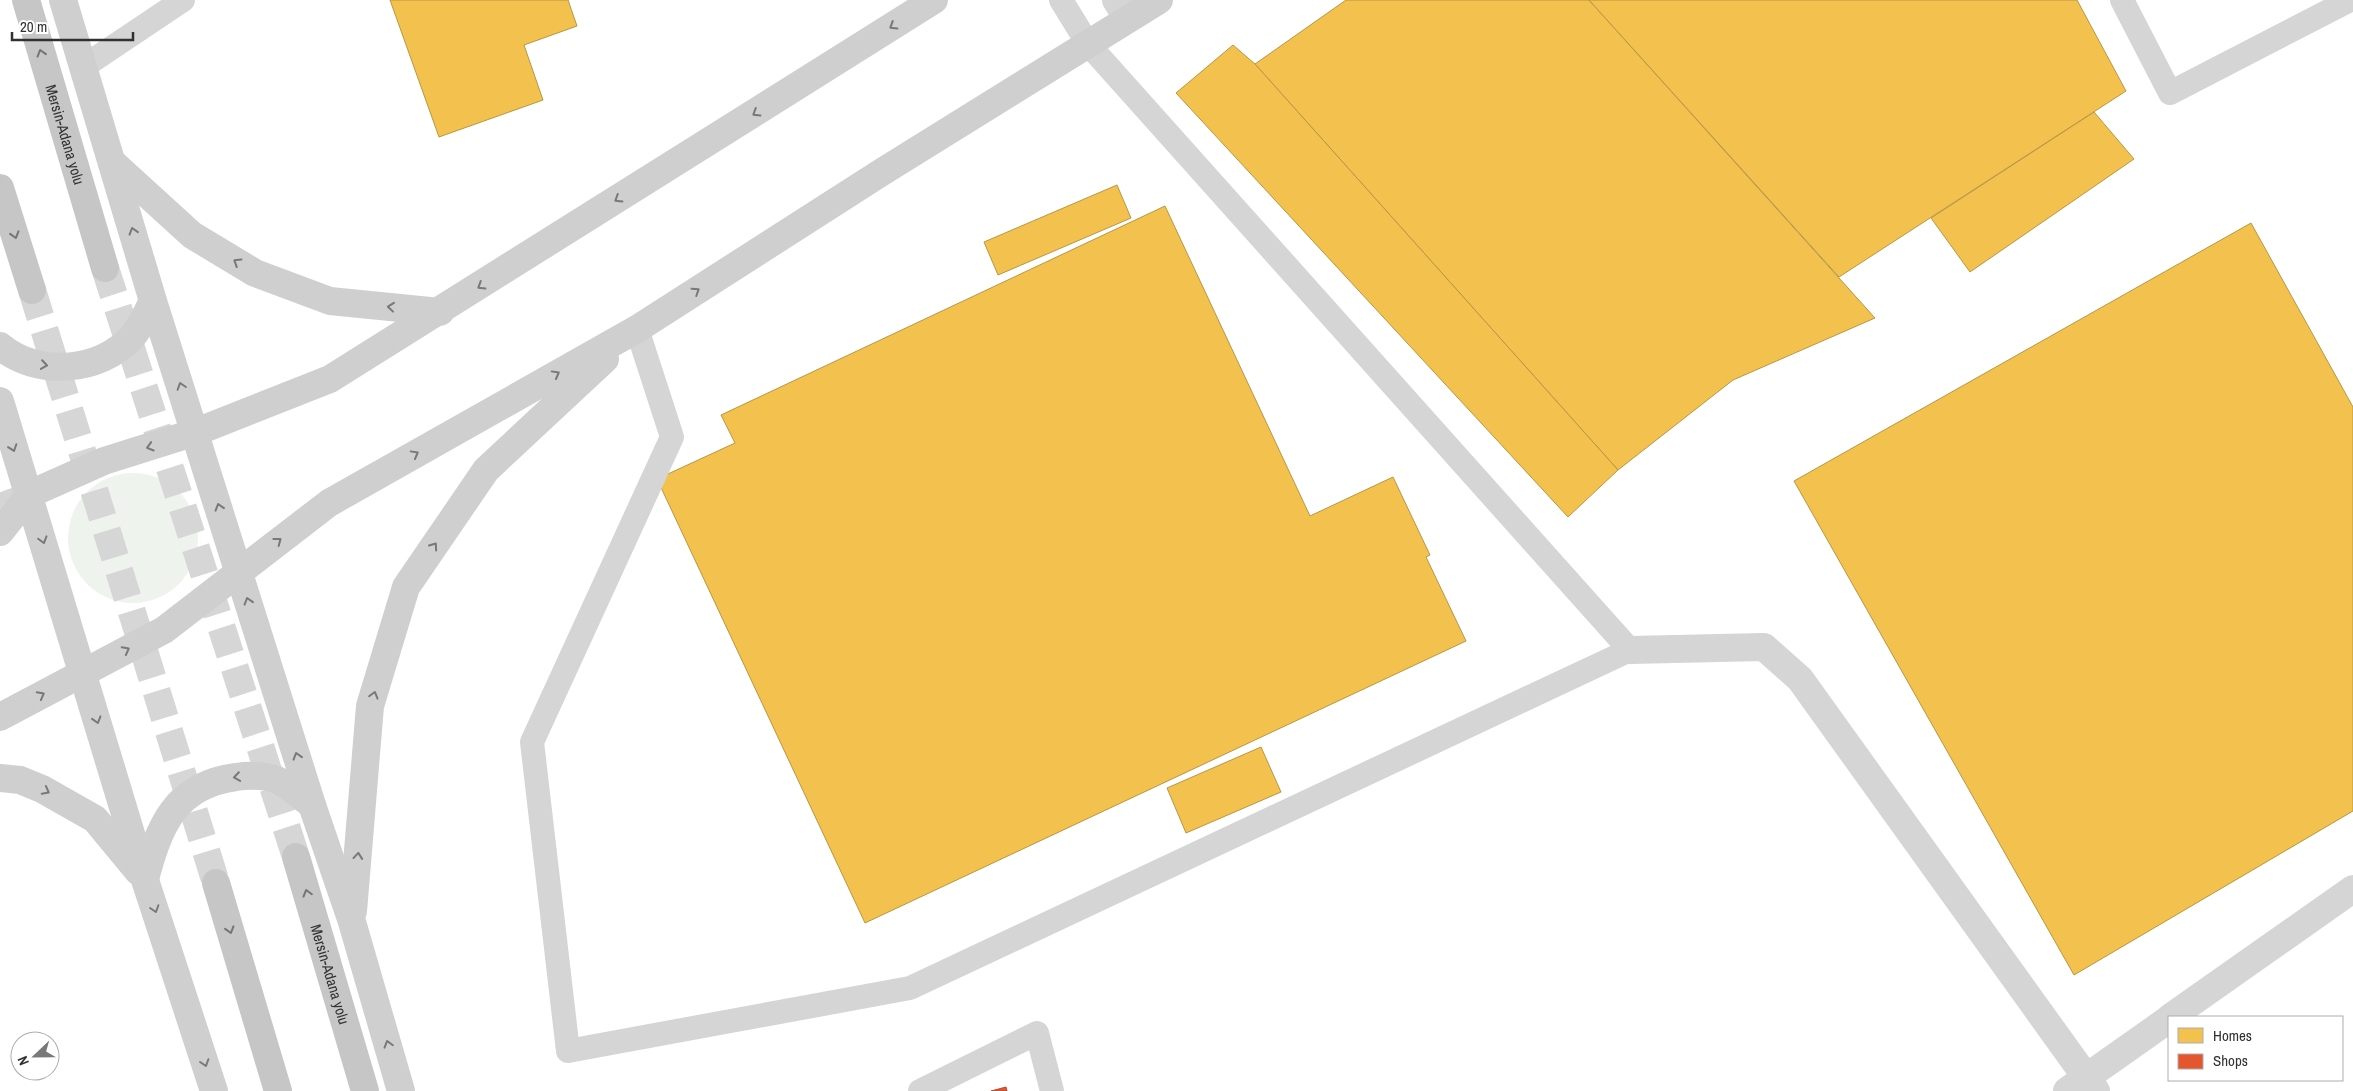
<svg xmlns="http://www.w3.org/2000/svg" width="2353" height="1091" font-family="'Archivo Narrow',sans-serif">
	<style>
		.green { fill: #eff3ed }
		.homes { fill: #f2c14e; stroke: #b89645 }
		.shops { fill: #e4572e; stroke: #ae4c2f }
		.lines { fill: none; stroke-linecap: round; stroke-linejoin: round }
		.trunk-tunnel { stroke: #d6d6d6; stroke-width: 28; stroke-dasharray: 28 14; stroke-linecap: butt }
		.service { stroke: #d5d5d5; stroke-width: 24 }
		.minor { stroke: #d5d5d5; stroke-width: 28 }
		.secondary { stroke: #cfcfcf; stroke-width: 28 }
		.trunk { stroke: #c6c6c6; stroke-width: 28 }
		.oneway { stroke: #787878 }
		.oneway2 { stroke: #747474 }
		.labels { text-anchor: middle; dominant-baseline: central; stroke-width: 5; stroke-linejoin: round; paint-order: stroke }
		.street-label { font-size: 15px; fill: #313131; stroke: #fff }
	</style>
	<rect width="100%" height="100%" fill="#fff"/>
	<circle class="green" cx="133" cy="538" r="65"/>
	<g class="homes">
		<path d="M390,0H568L577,26L524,45L543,100L439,137Z"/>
		<path d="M1346,0H1589L1875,318L1733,380L1618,470L1255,64Z"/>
		<path d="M1589,0H2077L2126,91L1839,277Z"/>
		<path d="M1233,45L1255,64L1618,470L1568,517L1176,93Z"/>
		<path d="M2094,112L2134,159L1970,272L1931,218Z"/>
		<path d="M1117,185L1131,218L998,275L984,242Z"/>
		<path d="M1165,206L1310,516L1393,477L1430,555L1426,557L1466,641L865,923L657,479L735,443L721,415Z"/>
		<path d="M2251,223L2353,407V811L2074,975L1794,481Z"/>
		<path d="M1261,747L1281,792L1186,833L1167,788Z"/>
	</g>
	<path class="shops" d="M1006,1087L1007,1091H991Z"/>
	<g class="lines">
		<g class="trunk-tunnel">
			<path d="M105,268L296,857"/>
			<path d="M32,290L216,883"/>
		</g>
		<g class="service">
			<path d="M2122,0L2170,93L2350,0"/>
			<path d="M83,67L183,0"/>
			<path d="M637,329L672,437L532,742L568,1051L910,988L1630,650L1088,44L1061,0"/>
			<path d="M0,505L30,494"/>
			<path d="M920,1091L1037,1033L1052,1091"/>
		</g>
		<g class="minor">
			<path d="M1116,0L1128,19"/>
			<path d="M1630,650L1764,647L1800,679L2096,1091"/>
			<path d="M2171,1017L2353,889"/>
			<path d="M2067,1091L2169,1019"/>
		</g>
		<g class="secondary">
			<path d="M63,0L153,301L312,805L352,922L401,1091"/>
			<path d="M113,163L192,235L255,273L330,301L440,312"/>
			<path d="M0,346C37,377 99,373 132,337C141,327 147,312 153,301"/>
			<path d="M0,401L145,880L214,1091"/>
			<path d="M0,532L30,494L104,461L196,432L330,379L934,0"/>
			<path d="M0,717L164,630L329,503L637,329L882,172L1159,0"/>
			<path d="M0,778L20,780L42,789L95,819L138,871"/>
			<path d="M145,879C159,826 175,785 236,777C249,775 270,775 281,782C292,788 302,797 312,805"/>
			<path d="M353,911L370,706L406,587L486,470L605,359"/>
		</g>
		<g class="trunk">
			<path id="s1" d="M26,0L105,268"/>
			<path d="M0,188L32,290"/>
			<path id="s2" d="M296,857L365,1091"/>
			<path d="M216,883L278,1091"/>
		</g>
	</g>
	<defs><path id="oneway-chevron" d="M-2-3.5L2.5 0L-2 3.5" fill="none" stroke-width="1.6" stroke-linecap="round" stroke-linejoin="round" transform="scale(1.25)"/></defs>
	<g class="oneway">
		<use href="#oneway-chevron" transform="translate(893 26) rotate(148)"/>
		<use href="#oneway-chevron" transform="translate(756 113) rotate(148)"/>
		<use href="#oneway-chevron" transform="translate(618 199) rotate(148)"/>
		<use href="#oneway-chevron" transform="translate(133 231) rotate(-107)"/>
		<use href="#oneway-chevron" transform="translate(237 262) rotate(-148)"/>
		<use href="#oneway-chevron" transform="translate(481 286) rotate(148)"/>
		<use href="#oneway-chevron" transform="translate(696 291) rotate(-33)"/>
		<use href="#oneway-chevron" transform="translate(391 307) rotate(-174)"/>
		<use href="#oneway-chevron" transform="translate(44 365) rotate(8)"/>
		<use href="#oneway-chevron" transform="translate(556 374) rotate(-29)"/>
		<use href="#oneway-chevron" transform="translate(181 386) rotate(-108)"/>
		<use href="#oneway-chevron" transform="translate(150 447) rotate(163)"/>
		<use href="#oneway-chevron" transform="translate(13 448) rotate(71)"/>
		<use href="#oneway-chevron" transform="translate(415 454) rotate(-29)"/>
		<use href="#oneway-chevron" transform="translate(219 507) rotate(-107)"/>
		<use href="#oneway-chevron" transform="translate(43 540) rotate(74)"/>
		<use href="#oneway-chevron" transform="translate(278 541) rotate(-37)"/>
		<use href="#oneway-chevron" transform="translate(434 546) rotate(-55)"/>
		<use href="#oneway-chevron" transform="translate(248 601) rotate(-107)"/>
		<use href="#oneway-chevron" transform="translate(126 650) rotate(-28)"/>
		<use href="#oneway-chevron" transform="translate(41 695) rotate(-28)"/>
		<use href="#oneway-chevron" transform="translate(374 695) rotate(-74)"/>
		<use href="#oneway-chevron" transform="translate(97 720) rotate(73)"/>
		<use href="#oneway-chevron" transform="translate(297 756) rotate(-107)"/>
		<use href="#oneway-chevron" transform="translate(237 777) rotate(172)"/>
		<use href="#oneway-chevron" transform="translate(46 791) rotate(28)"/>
		<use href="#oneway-chevron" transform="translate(358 856) rotate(-85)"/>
		<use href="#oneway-chevron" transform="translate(155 909) rotate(72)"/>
		<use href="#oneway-chevron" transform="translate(388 1044) rotate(-106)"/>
		<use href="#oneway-chevron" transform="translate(205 1063) rotate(72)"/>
	</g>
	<g class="oneway2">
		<use href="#oneway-chevron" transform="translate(41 53) rotate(-107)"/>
		<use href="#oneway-chevron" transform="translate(15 235) rotate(73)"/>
		<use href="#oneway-chevron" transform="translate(307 893) rotate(-106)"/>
		<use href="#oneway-chevron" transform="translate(230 930) rotate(73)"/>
	</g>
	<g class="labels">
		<g class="street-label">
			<text stroke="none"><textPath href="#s1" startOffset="140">Mersin-Adana yolu</textPath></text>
			<text stroke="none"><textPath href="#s2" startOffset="122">Mersin-Adana yolu</textPath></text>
		</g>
	</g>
	<rect x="2168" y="1016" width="175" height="65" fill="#ffffff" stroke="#adadad"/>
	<rect x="2178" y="1028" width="25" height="15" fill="#f2c14e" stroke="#adadad"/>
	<text x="2213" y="1041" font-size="15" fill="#313131">Homes</text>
	<rect x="2178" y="1054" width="25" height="15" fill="#e4572e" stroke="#adadad"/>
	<text x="2213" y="1066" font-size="15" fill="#313131">Shops</text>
	<g transform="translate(35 1056) rotate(248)"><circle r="24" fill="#ffffff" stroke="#adadad"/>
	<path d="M0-4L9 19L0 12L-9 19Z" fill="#797979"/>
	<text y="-8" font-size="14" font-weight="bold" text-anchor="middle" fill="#313131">N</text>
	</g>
	<path d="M12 32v8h121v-8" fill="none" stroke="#313131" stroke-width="2.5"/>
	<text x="20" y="32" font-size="15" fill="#313131" stroke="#ffffff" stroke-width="4" paint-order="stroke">20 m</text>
</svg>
